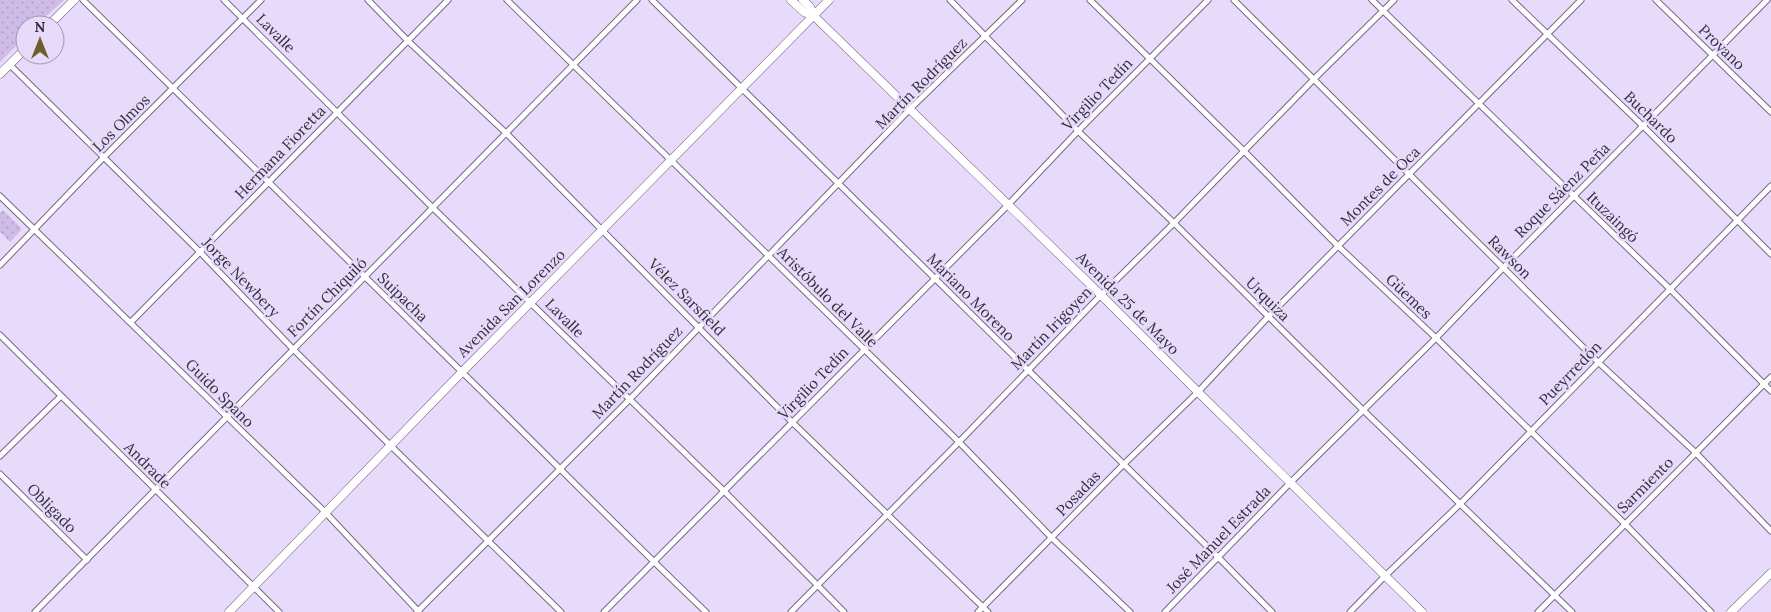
<svg xmlns="http://www.w3.org/2000/svg" width="1771" height="612" font-family="Lora,serif">
	<style>
		.green { fill: url(#green-dots) }
		.lines { fill: none; stroke-linecap: round; stroke-linejoin: round }
		.street-casing { stroke: #766a86; stroke-width: 7 }
		.secondary-casing { stroke: #766a86; stroke-width: 9 }
		.street { stroke: #fff; stroke-width: 5 }
		.secondary { stroke: #fff; stroke-width: 8 }
		.labels { text-anchor: middle; dominant-baseline: central; stroke-width: 5; stroke-linejoin: round; paint-order: stroke }
		.street-label { font-size: 15px; fill: #332e3a; stroke: #e7dafa }
	</style>
	<defs>
		<pattern id="green-dots" width="8" height="8" patternUnits="userSpaceOnUse" patternTransform="scale(1.25)"><rect width="8" height="8" fill="#cebbe7"/><path d="M2 2h.1M6 6h.1" fill="none" stroke="#b1a1c7" stroke-width="1.8" stroke-linecap="round"/></pattern>
	</defs>
	<rect width="100%" height="100%" fill="#e7dafa"/>
	<g class="green">
		<path d="M0,0H64L36,25H25V37L0,62Z"/>
		<path d="M3,210L20,227L21,230L10,242L0,232V213Z"/>
	</g>
	<g class="lines">
		<g class="street-casing">
			<g id="street">
				<path d="M83,0C209,124 335,248 462,372C544,452 623,533 706,612"/>
				<path d="M224,0L433,208L725,492L844,612"/>
				<path d="M368,0L408,41L506,133L792,422L988,612"/>
				<path d="M507,0L959,442L1052,538L1130,612"/>
				<path d="M652,0L1218,557L1272,612"/>
				<path d="M950,0L1078,131L1174,223L1363,410L1572,612"/>
				<path d="M1090,0L1245,152L1338,246L1436,338L1625,524L1711,612"/>
				<path d="M1234,0L1598,362L1695,452L1771,531"/>
				<path d="M1372,0L1670,289L1771,391"/>
				<path d="M1512,0L1644,127L1771,254"/>
				<path d="M1656,0L1771,112"/>
				<path d="M9,64L200,252L293,349L391,446L561,612"/>
				<path d="M0,196L326,513L419,612"/>
				<path d="M0,265L104,157L261,0"/>
				<path d="M131,322L448,0"/>
				<path d="M0,335L279,612"/>
				<path d="M0,456L61,396"/>
				<path d="M0,474L87,560"/>
				<path d="M35,612L637,0"/>
				<path d="M417,612L630,399L910,109L1022,0"/>
				<path d="M604,612L1008,205L1078,131L1208,0"/>
				<path d="M791,612L959,442L1101,295L1174,223L1314,79L1394,0"/>
				<path d="M978,612L1123,465L1198,392L1268,317L1581,0"/>
				<path d="M1165,612L1290,483L1436,338L1503,268L1767,0"/>
				<path d="M1350,612L1385,576L1460,504L1771,186"/>
				<path d="M1538,612L1771,377"/>
			</g>
		</g>
		<g class="secondary-casing">
			<g id="secondary">
				<path d="M791,0L804,12L814,16L1101,295L1198,392L1422,612"/>
				<path d="M803,0L810,7L814,16"/>
				<path d="M49,25L74,0"/>
				<path d="M0,74L25,49"/>
				<path d="M229,612L462,372L829,0"/>
				<path d="M1731,612L1771,573"/>
			</g>
		</g>
		<use href="#street" class="street"/>
		<use href="#secondary" class="secondary"/>
	</g>
	<g class="labels">
		<g class="street-label">
			<text transform="translate(276 33) rotate(45)">Lavalle</text>
			<text transform="translate(1722 47) rotate(44)">Provano</text>
			<text transform="translate(921 83) rotate(-45)">Martín Rodríguez</text>
			<text transform="translate(1097 94) rotate(-46)">Virgilio Tedín</text>
			<text transform="translate(1651 117) rotate(44)">Buchardo</text>
			<text transform="translate(121 123) rotate(-45)">Los Olmos</text>
			<text transform="translate(280 152) rotate(-46)">Hermana Fioretta</text>
			<text transform="translate(1380 186) rotate(-45)">Montes de Oca</text>
			<text transform="translate(1562 190) rotate(-45)">Roque Sáenz Peña</text>
			<text transform="translate(1613 217) rotate(44)">Ituzaingó</text>
			<text transform="translate(1510 257) rotate(45)">Rawson</text>
			<text transform="translate(241 277) rotate(46)">Jorge Newbery</text>
			<text transform="translate(1409 296) rotate(44)">Güemes</text>
			<text transform="translate(327 297) rotate(-45)">Fortín Chiquiló</text>
			<text transform="translate(403 297) rotate(44)">Suipacha</text>
			<text transform="translate(687 297) rotate(45)">Vélez Sarsfield</text>
			<text transform="translate(828 297) rotate(45)">Aristóbulo del Valle</text>
			<text transform="translate(971 297) rotate(45)">Mariano Moreno</text>
			<text transform="translate(1268 299) rotate(45)">Urquiza</text>
			<text transform="translate(511 303) rotate(-45)">Avenida San Lorenzo</text>
			<text transform="translate(1128 303) rotate(45)">Avenida 25 de Mayo</text>
			<text transform="translate(565 318) rotate(45)">Lavalle</text>
			<text transform="translate(1051 328) rotate(-46)">Martín Irigoyen</text>
			<text transform="translate(637 372) rotate(-46)">Martín Rodríguez</text>
			<text transform="translate(1570 373) rotate(-46)">Pueyrredón</text>
			<text transform="translate(813 383) rotate(-46)">Virgilio Tedín</text>
			<text transform="translate(220 393) rotate(45)">Guido Spano</text>
			<text transform="translate(148 465) rotate(45)">Andrade</text>
			<text transform="translate(1645 485) rotate(-45)">Sarmiento</text>
			<text transform="translate(1078 493) rotate(-46)">Posadas</text>
			<text transform="translate(52 508) rotate(45)">Obligado</text>
			<text transform="translate(1218 539) rotate(-46)">José Manuel Estrada</text>
		</g>
	</g>
	<g transform="translate(40 40)"><circle r="24" fill="#e7dafa" stroke="#9f95ad"/>
	<path d="M0-4L9 19L0 12L-9 19Z" fill="#6c5f2c"/>
	<text y="-8" font-size="14" font-weight="bold" text-anchor="middle" fill="#332e3a">N</text>
	</g>
</svg>
